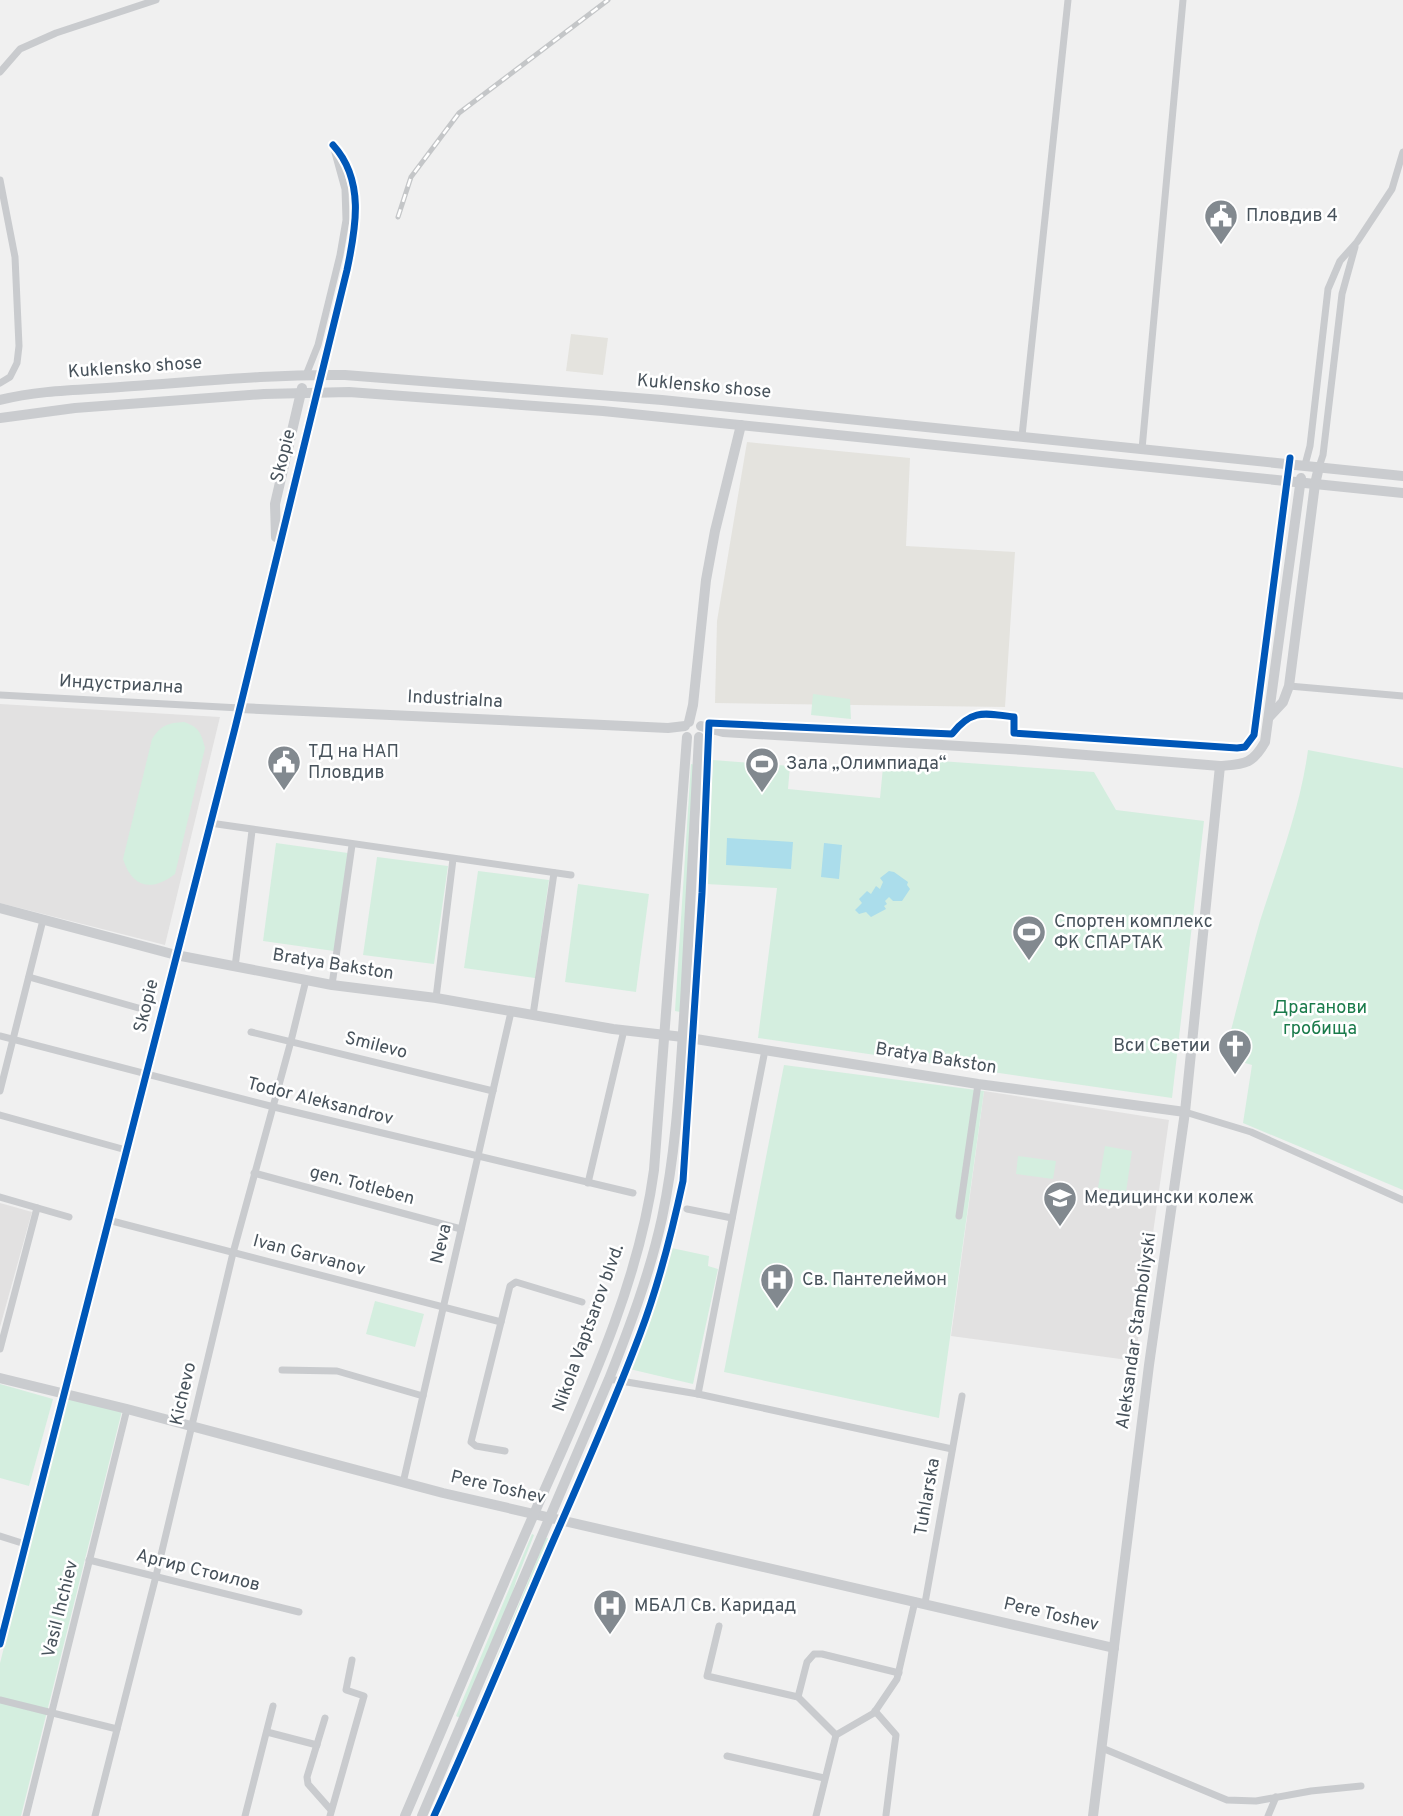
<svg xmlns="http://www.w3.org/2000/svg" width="1403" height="1816" font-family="Overpass,sans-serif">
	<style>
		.commercial { fill: #e4e3de }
		.education { fill: #e2e1e1 }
		.green { fill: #d4eedf }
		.water { fill: #abddeb }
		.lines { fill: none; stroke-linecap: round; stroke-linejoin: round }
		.street { stroke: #c9cbce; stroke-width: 7 }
		.secondary { stroke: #cacccf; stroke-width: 10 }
		.rail-casing { stroke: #c4c6c8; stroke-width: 5 }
		.rail { stroke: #fff; stroke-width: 2.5; stroke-dasharray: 8; stroke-linecap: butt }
		.cycleway-casing { stroke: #fff; stroke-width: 11 }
		.cycleway { stroke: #0057b8; stroke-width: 7 }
		.labels { text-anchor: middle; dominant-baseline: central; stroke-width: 5; stroke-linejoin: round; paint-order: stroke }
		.poi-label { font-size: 18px; fill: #47525b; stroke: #fff; text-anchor: start }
		.street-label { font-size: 18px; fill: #47525b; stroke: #fff }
		.park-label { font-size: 18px; fill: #1a7b4b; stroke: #fff }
	</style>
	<rect width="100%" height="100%" fill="#f0f0f0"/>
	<g class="commercial">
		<path d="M571,334L608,338L603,375L566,371Z"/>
		<path d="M747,442L910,458L906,546L1015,552L1005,707L715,703L717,621Z"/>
	</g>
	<g class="education">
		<path d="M0,704L220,717L165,945L0,903Z"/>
		<path d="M984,1091L1169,1120L1135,1361L951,1336Z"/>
		<path d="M0,1203L32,1212L0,1327Z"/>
	</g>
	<g class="green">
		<path d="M813,694L850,699L851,719L811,715Z"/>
		<path d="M184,722C199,727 201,733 205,748L175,874C152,892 132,888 123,859L152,739C161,725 168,723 184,722Z"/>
		<path d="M1308,750L1403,768V1190L1243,1123L1252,1065L1224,1057C1236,1012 1247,966 1260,921C1278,864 1300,810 1308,750Z"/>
		<path d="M884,757L1094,772L1116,810L1204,821L1172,1098L758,1038L777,888L706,884L713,760L790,766L788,789L880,798Z"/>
		<path d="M691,764L696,765L680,1012L675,1011Z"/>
		<path d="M276,843L348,853L334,951L263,941Z"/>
		<path d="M377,857L448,866L434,964L363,955Z"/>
		<path d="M478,871L549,880L535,978L464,968Z"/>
		<path d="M578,884L649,894L636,992L565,982Z"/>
		<path d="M784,1065L984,1091L939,1418L724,1372Z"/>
		<path d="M1105,1146L1132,1151L1126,1192L1098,1188Z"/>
		<path d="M1018,1156L1056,1161L1053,1179L1016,1174Z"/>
		<path d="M667,1247L709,1256L708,1266L718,1269L693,1384L621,1367L644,1319Z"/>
		<path d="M375,1301L424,1314L415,1347L366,1334Z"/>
		<path d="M0,1384L53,1399L29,1486L0,1478Z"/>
		<path d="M67,1398L122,1411L21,1816H0V1663Z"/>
		<path d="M532,1534L534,1535L516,1581L508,1609L462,1719L456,1716Z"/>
		<path d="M546,1538L552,1539L475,1724L470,1723Z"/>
	</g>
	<g class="water">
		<path d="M727,838L793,842L791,869L726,865Z"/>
		<path d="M824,843L842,845L839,879L821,877Z"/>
		<path d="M889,871L894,872L908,882L907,885L910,889L902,901H893L889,897L885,901L887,904L884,906L886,909L871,917L866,912L859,914L855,910L862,903L859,899L867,891L871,894L876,886L880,889L883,882L880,878Z"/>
	</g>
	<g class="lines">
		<g class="street">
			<path d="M0,72L20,49L56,33L156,0"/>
			<path d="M0,180L15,257L19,346L17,363L10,377L0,383"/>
			<path d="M306,375L318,345L340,255L346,220L345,189L334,149"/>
			<path d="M321,375C328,349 334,322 341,296C352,247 371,186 333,145"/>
			<path d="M1022,436L1068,0"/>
			<path d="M1142,449L1183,0"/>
			<path d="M1305,465L1310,446L1328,289L1340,261L1357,242L1392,189L1403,152"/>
			<path d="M1319,467L1323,455L1342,294L1355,247"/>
			<path d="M1289,686L1403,696"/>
			<path d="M0,695L240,708"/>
			<path d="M210,823L571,875"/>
			<path d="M235,967L252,831"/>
			<path d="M29,977L149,1011"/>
			<path d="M332,985L352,845"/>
			<path d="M436,998L453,859"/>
			<path d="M533,1015L554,873"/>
			<path d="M251,1032L493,1091"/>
			<path d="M0,1036L274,1107L633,1193"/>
			<path d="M0,1091L43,920"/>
			<path d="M1185,1112L1251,1132L1403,1200"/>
			<path d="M0,1115L126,1150"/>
			<path d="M254,1173L461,1229"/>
			<path d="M588,1183L624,1030"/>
			<path d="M0,1197L69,1217"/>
			<path d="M687,1209L732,1218"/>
			<path d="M959,1216L978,1084"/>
			<path d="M108,1220L501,1322"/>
			<path d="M0,1349L37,1208"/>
			<path d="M282,1370L337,1371L423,1396"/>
			<path d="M609,1379L698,1394L952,1449"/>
			<path d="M698,1394L765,1050"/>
			<path d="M505,1451L476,1446L471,1442L510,1286L516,1282L582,1302"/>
			<path d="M403,1483L511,1012"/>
			<path d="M0,1536L25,1544"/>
			<path d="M89,1560L299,1612"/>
			<path d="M925,1603L962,1396"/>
			<path d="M719,1626L707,1676L798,1697L836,1735"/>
			<path d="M798,1697L807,1662L814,1654H822L899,1673"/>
			<path d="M0,1700L117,1729"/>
			<path d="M875,1711L896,1735L886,1815"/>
			<path d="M325,1718L307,1777L308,1784L331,1810"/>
			<path d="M267,1732L317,1745"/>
			<path d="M1102,1748L1227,1800L1256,1801L1311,1791L1361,1786"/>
			<path d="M727,1756L824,1778"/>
			<path d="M26,1816L127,1409"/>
			<path d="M95,1816L156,1576L233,1253L291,1041L306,980"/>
			<path d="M245,1816L273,1706"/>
			<path d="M330,1816L364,1696L346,1690L352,1660"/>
			<path d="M816,1816L836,1735L874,1713L897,1679L915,1601"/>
			<path d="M1268,1816L1276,1797"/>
		</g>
		<g class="secondary">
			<path d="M0,400C43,389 90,390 134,386C204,381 275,374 345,375L662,400L1403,476"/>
			<path d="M0,418L75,408L264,394L349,392L603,411L1403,493"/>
			<path d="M276,537L275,504L302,388"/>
			<path d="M240,708L668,728L685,726"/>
			<path d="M1269,717L1283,702L1289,686L1315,484L1319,467"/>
			<path d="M689,722L693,705L706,580L715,531L741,425"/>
			<path d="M701,726L723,732L1025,750L1220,766C1244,764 1252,765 1265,742L1301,478"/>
			<path d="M0,908L176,955L332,985L436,998L613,1029L683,1037L978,1084L1185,1112"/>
			<path d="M0,1378L127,1409L443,1493L1114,1648"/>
			<path d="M0,1644L235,728L318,388"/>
			<path d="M405,1816C448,1716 490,1614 534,1514C582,1404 638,1290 654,1170L687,737"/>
			<path d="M422,1816L609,1379C630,1326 650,1273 662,1218C677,1147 680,1074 685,1002C690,914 695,826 699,737"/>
			<path d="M1093,1816L1149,1365L1185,1112L1220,766"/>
		</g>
		<g class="rail-casing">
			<path id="rail" d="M398,217L411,177L459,113L608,0"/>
		</g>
		<use href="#rail" class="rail"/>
		<g class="cycleway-casing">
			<g id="cycleway">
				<path d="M0,1644L235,728L347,270C356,228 365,180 333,145"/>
				<path d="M434,1816C476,1725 514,1631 554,1539C584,1471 614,1403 640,1334C659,1284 672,1232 683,1181L702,893L709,723L952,734C971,709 984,713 1014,717V733L1237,748L1245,747L1254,735L1290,458"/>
			</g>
		</g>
		<use href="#cycleway" class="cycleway"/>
	</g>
	<defs>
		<g id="civic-pin" transform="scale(1.75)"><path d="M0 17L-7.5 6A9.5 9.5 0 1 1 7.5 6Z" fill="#82898f" stroke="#fff"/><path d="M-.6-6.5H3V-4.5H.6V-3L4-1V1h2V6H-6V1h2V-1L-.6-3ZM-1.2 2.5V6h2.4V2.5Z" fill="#fff"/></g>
		<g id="stadium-pin" transform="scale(1.75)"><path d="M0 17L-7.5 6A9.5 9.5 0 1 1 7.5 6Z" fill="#82898f" stroke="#fff"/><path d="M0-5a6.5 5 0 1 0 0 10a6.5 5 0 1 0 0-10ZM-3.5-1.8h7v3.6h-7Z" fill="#fff"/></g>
		<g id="church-pin" transform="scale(1.75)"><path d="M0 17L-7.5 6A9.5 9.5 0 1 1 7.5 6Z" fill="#82898f" stroke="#fff"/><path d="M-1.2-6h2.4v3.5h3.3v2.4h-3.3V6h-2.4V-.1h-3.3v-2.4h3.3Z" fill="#fff"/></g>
		<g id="university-pin" transform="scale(1.75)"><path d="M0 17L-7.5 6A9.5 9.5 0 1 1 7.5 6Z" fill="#82898f" stroke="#fff"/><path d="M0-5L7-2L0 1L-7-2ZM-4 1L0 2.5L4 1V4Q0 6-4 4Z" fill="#fff"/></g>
		<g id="hospital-pin" transform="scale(1.75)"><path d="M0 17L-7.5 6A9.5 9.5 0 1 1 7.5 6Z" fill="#82898f" stroke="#fff"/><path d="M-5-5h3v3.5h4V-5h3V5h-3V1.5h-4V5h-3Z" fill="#fff"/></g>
	</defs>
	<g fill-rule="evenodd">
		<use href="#civic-pin" x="1221" y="216"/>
		<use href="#civic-pin" x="284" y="762"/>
		<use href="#stadium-pin" x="762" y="764"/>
		<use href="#stadium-pin" x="1029" y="932"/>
		<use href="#church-pin" x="1235" y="1046"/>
		<use href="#university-pin" x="1060" y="1198"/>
		<use href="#hospital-pin" x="777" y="1280"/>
		<use href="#hospital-pin" x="610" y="1606"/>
	</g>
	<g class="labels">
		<g class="poi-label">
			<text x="1246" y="216">Пловдив 4</text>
			<text x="308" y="752">ТД на НАП<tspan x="308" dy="21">Пловдив</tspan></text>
			<text x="786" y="764">Зала „Олимпиада“</text>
			<text x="1054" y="922">Спортен комплекс<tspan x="1054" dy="21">ФК СПАРТАК</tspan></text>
			<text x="1210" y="1046" text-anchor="end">Вси Светии</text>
			<text x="1084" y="1198">Медицински колеж</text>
			<text x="802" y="1280">Св. Пантелеймон</text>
			<text x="634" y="1606">МБАЛ Св. Каридад</text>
		</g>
		<g class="street-label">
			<text transform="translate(135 368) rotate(-4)">Kuklensko shose</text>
			<text transform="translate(704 387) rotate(5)">Kuklensko shose</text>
			<text transform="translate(284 456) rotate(-76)">Skopie</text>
			<text transform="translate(121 685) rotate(3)">Индустриална</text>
			<text transform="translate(455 700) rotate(3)">Industrialna</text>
			<text transform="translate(333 965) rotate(9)">Bratya Bakston</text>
			<text transform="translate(147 1006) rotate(-76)">Skopie</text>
			<text transform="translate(376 1046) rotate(14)">Smilevo</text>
			<text transform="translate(936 1059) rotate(9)">Bratya Bakston</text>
			<text transform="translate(320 1102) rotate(14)">Todor Aleksandrov</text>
			<text transform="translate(362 1186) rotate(15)">gen. Totleben</text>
			<text transform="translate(442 1244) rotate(-77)">Neva</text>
			<text transform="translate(309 1256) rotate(15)">Ivan Garvanov</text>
			<text transform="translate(589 1328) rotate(-70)">Nikola Vaptsarov blvd.</text>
			<text transform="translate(1137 1331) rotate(-82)">Aleksandar Stamboliyski</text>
			<text transform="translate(184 1394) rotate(-77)">Kichevo</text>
			<text transform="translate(498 1488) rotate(13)">Pere Toshev</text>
			<text transform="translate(928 1497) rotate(-80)">Tuhlarska</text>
			<text transform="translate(198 1571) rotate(14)">Аргир Стоилов</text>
			<text transform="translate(61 1609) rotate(-76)">Vasil Ihchiev</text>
			<text transform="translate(1051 1615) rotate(13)">Pere Toshev</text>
		</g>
		<g class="park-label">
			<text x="1320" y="1008">Драганови<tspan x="1320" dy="21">гробища</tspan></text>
		</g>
	</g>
</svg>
